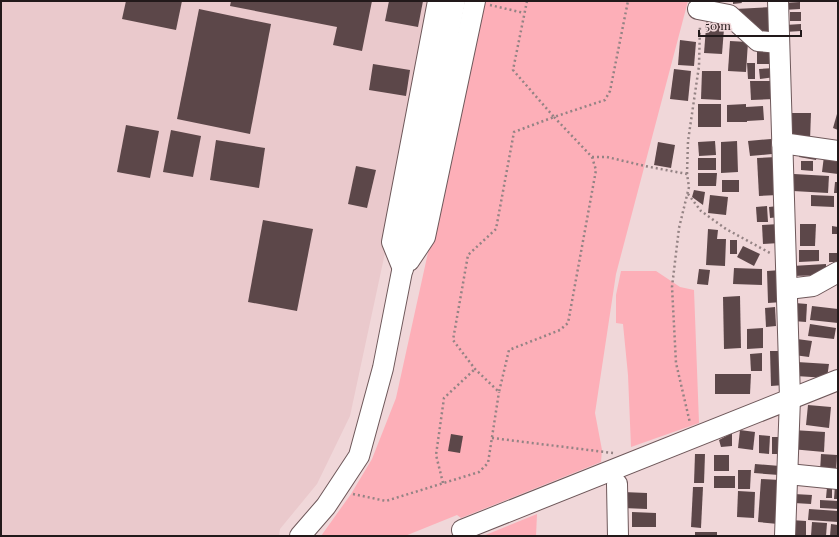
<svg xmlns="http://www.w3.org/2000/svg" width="839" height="537" font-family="'Playfair Display',serif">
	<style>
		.built { fill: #eac9cc }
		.green { fill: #fdafb8 }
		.building { fill: #5c4749 }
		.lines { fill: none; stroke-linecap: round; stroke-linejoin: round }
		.minor-casing { stroke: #6e585a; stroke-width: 22 }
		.path { stroke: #948384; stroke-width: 2.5; stroke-dasharray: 2 3; stroke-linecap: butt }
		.minor { stroke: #fff; stroke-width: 20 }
	</style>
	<rect width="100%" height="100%" fill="#f0d7d9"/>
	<path class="built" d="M1,1H439L350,416L317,484L280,529L279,536H1Z"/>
	<g class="green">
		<path d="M478,1H688L616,274L595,413L602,450L601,462L461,518L457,515L405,536H321L351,494L372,459L396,398L429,248Z"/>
		<path d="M621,271H656L680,287L694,290L699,423L631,447L628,375L623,324L616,323V295Z"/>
		<path d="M537,514L536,536H483Z"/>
	</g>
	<g class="building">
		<path d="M126,1H182L176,30L122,19Z"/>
		<path d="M231,1H372L362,51L333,45L337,27L230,6Z"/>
		<path d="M389,1H423L418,27L385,21Z"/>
		<path d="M733,1H741L742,3L733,4Z"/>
		<path d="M800,2V9L783,10V3Z"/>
		<path d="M772,7L773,36L760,38L735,9Z"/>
		<path d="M199,9L271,24L250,134L177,119Z"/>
		<rect x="790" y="12" width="11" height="9"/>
		<path d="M707,15L725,16L722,54L704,53Z"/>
		<path d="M801,24V31L785,32V25Z"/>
		<path d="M680,40L696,42L694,66L678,65Z"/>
		<path d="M730,41L748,42L746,72L728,71Z"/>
		<rect x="757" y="50" width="18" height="14"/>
		<path d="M747,63H755V79H748Z"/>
		<path d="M373,64L410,70L406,96L369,90Z"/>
		<path d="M774,68L775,77L760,79L759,69Z"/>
		<path d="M674,69L691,71L688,101L670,99Z"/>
		<path d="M702,71H721V100L701,99Z"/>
		<path d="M750,81H773L774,99L751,100Z"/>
		<rect x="698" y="104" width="23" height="23"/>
		<path d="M746,104V107L763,106L764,120L747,121V114V122H727V105Z"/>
		<path d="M791,113H811L810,140H791Z"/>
		<path d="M837,114H838V130L833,128Z"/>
		<path d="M126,125L159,131L150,178L117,172Z"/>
		<path d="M171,130L201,136L193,177L163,172Z"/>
		<path d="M771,139L772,154L750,156L748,141Z"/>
		<path d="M216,140L265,148L259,188L210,180Z"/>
		<path d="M715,141L716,155L699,156L698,142Z"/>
		<path d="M737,141L738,172L721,173V142Z"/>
		<path d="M658,142L675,145L671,168L654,165Z"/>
		<path d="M800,151L817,154L816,160L799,157Z"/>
		<path d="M824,156L838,158V174L822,172Z"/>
		<path d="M776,157L778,195L759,196L757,158Z"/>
		<rect x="698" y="158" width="18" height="12"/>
		<path d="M801,161H813V171L801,170Z"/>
		<path d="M356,166L376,170L367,208L348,204Z"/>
		<path d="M698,173H717L716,186H698Z"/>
		<path d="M794,174L829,176L828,193L793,191Z"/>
		<rect x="722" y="180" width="17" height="12"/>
		<path d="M835,182H838V193H834Z"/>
		<path d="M694,190L705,192L703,205L692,197Z"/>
		<path d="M710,195L728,197L726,215L708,213Z"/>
		<path d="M811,195L834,196V207L811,206Z"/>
		<path d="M767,206L768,222H757L756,207Z"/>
		<path d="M778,206L779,217L770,218L769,207Z"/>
		<path d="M263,220L313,229L297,311L248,302Z"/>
		<path d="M779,224L780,243L763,244L762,225Z"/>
		<path d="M800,224H816L815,246H800Z"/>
		<path d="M832,226L838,227V234H832Z"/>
		<path d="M708,229L718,230L717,239H726L725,266L706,265Z"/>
		<rect x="730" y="240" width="7" height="14"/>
		<path d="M743,246L760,254L754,266L737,257Z"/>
		<path d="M799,250H819V261L799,262Z"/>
		<rect x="829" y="253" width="9" height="9"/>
		<path d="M826,264V275L793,276L792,266Z"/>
		<path d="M734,268L762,269V285L733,284Z"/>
		<path d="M699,269L710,270L708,285L697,284Z"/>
		<path d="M781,270L782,302L768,303L767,271Z"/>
		<path d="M740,296L741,348L724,349L723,297Z"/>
		<path d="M795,303L807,304L806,322L793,321Z"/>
		<path d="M812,306L838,309V323L810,320Z"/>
		<path d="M775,307L776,326L766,327L765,308Z"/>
		<path d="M810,324L836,328L834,339L808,336Z"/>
		<path d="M763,328V348L747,349V329Z"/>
		<path d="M797,339L812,341L809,357L794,355Z"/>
		<path d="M770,351H784V385L771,386Z"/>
		<path d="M762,353V371H751L750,354Z"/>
		<path d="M797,362L829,364L827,378L796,376Z"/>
		<path d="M715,374H751L750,394H715Z"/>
		<path d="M808,405L831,407L829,428L806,425Z"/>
		<path d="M740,430L755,432L753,450L738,448Z"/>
		<path d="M793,430L825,432L824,452L791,449Z"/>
		<path d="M732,433V446L721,447L719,440Z"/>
		<path d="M451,434L463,436L460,453L448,451Z"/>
		<path d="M759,435L770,436L769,454L759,453Z"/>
		<path d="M772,437H783L782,454H772Z"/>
		<path d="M695,454H705L704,483H694Z"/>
		<path d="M821,454L837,455L836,473L820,472Z"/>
		<rect x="714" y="455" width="15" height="16"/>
		<path d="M755,464L780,466L779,475L754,473Z"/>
		<path d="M738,470H751L750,489H738Z"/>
		<rect x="714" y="476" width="21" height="12"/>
		<path d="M761,479L780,480L778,524L758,522Z"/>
		<path d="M835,485L838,486V499H834Z"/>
		<path d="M693,487H703L701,528L691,527Z"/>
		<path d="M827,487H832V498H826Z"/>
		<path d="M738,491L755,492L754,518L737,517Z"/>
		<path d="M623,492L647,493V509L623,508Z"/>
		<path d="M794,494L812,495L811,504L794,503Z"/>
		<path d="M820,500L838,501V509L820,508Z"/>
		<path d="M809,509L838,511V522L808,520Z"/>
		<path d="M632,512L656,513V527H632Z"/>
		<path d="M791,520L806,521V536H790Z"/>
		<path d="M812,522L827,523L826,536H811Z"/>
		<path d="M831,524L838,525V536H830Z"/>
		<rect x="695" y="532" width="22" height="4"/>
	</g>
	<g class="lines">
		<g class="minor-casing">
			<g id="minor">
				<path d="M778,1L790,398L785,536"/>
				<path d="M698,9L729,15L758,41L779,43"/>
				<path d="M782,143L838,151"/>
				<path d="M409,261L425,237L475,1"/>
				<path d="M403,269L392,242L438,1"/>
				<path d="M788,289L813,286L838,272"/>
				<path d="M788,474L838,479"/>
				<path d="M617,484L618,536"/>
				<path d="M462,530L838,380"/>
				<path d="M300,536L326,506L359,456L383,368L455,1"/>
			</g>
		</g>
		<g class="path">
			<path d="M527,1L513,70L554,117L605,100L610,91L628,1"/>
			<path d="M490,5L524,13"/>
			<path d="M554,117L592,157L596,170L568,323L560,330L509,350L499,392L475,369L453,340L468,255L496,229L514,132Z"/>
			<path d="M592,157H607L645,166L687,174L689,187L679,228L672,287L676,363L690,423"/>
			<path d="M687,174L688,141L699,66L700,25"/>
			<path d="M688,194L701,211L726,229L770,253"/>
			<path d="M492,438L613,453"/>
			<path d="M443,483L436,455L444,398L475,369"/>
			<path d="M353,494L386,501L479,472L488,463L499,392"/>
		</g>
		<use href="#minor" class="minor"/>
	</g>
	<rect width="839" height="537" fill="none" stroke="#22191a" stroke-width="4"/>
	<path d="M699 30v6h102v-6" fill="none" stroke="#22191a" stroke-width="2"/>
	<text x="705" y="30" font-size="12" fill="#22191a" stroke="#f0d7d9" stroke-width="3" paint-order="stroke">50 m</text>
</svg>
